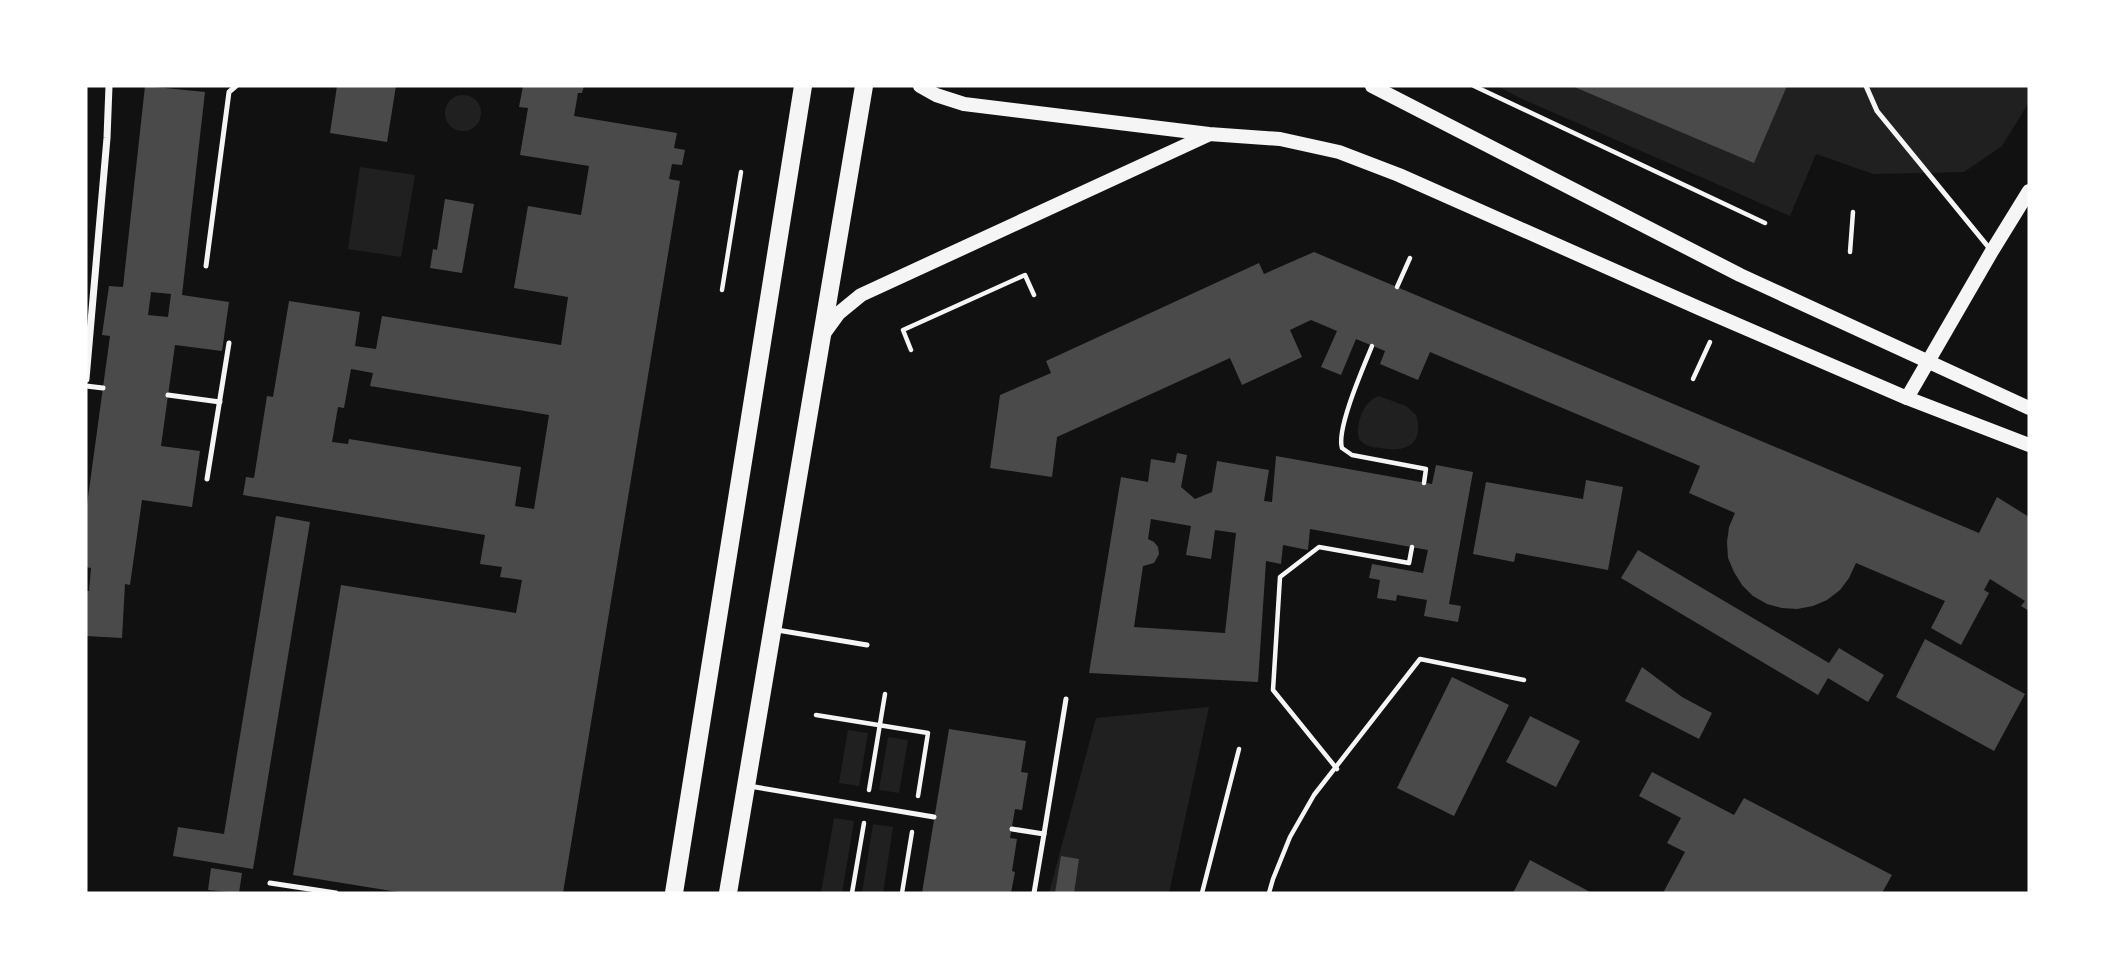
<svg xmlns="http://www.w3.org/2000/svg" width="2115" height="979" font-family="Roboto,sans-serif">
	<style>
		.green { fill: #202020 }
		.building { fill: #4a4a4a; fill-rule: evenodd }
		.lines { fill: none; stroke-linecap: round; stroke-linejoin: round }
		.path { stroke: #f5f5f5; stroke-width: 4.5 }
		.service { stroke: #f5f5f5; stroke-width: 5 }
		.minor { stroke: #f5f5f5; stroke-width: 7 }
		.secondary { stroke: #f5f5f5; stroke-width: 14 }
		.primary { stroke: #f5f5f5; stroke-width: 18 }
	</style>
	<rect width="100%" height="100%" fill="#111"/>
	<g class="green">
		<path d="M1497,86H2029V102L2002,146L1964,172L1873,174L1816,154L1790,216L1522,99Z"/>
		<circle cx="463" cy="113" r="18"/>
		<path d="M360,167L415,175L401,257L348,249Z"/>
		<path d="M1379,396L1406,406L1416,415C1425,445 1405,453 1380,448C1371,447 1365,446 1359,439C1355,424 1364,400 1379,396Z"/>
		<path d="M1209,707L1169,893H1049L1096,718Z"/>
		<path d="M848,730L868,733L859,786L839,783Z"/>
		<path d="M888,737L908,740L899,793L879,790Z"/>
		<path d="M834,818L854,821L842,893H821Z"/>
		<path d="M873,824L893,827L883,893H862Z"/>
	</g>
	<g class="building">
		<path d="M145,86L205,92L182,295L229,302L222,351L175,345L161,446L200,451L192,507L142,500L130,585L125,584L122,638L86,636V591H89L91,568L86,567V512L110,336L102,335L109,286L123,287ZM151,292L171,294L168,317L148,315Z"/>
		<path d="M337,86H396L387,142L330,133Z"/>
		<path d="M523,86H584L582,93H578L574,116L677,133L674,148L685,150L682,165L672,164L669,179L680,181L563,893H404L293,875L341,585L516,613L522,580L500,577L502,567L480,564L485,535L243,495L246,477L254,478L267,396L273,397L289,301L360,312L355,346L376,349L382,316L561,345L568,297L514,288L528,206L581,215L589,166L520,155L528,108L519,107ZM351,369L373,373L370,386L549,415L534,509L515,506L521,467L349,439L348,444L332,442L338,407L344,408Z"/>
		<path d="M1572,86H1787L1754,163Z"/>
		<path d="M445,199L474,204L462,273L430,268L433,249L437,250Z"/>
		<path d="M1314,252L1979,533L1997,497L2029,517V611L2021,606L2025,601L1990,579L1984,590L1989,593L1961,645L1931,628L1945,601L1856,563L1849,578L1840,590L1827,600L1813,606L1797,609L1782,608L1767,604L1753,596L1742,585L1734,572L1728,558L1727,542L1729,527L1735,513L1689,493L1700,466L1430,352L1418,380L1380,364L1385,351L1356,339L1341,375L1321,367L1337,331L1311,320L1290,330L1302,357L1242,385L1230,358L1057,437L1052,477L990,468L1000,395L1051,373L1046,361L1259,263L1264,274Z"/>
		<path d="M1177,453L1187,455L1181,487L1195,499L1212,492L1217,461L1269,470L1264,501L1272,502L1276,456L1432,484L1436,465L1473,472L1449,604L1461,606L1458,622L1424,616L1427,600L1397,595L1396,601L1377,598L1380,580L1369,578L1372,564L1423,573L1428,550L1310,529L1308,550L1283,545L1281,564L1266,561L1258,682L1089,673L1121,477L1148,482L1151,459L1175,463ZM1151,519L1191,526L1186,555L1211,559L1215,530L1236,533L1225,633L1134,627L1143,566L1154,563L1159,554L1158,547L1154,542L1148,539Z"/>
		<path d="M1586,480L1623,487L1608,570L1516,553L1514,562L1473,554L1486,482L1583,499Z"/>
		<path d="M276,516L310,522L253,869L173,856L178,827L224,834Z"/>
		<path d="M1638,550L1829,663L1839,648L1884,675L1868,702L1828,678L1818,695L1621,578Z"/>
		<path d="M1925,639L2025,694L1994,751L1896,697Z"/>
		<path d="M1642,667L1682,697L1712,713L1699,739L1625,701Z"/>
		<path d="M1452,677L1509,705L1454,816L1397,788Z"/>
		<path d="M1530,716L1580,741L1556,787L1506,762Z"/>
		<path d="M949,729L1026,741L1021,772L1028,773L1022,810L1015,809L1010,838L1017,839L1012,871L1015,872L1011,893H922Z"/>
		<path d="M1652,772L1734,815L1744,798L1892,875L1882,893H1663L1685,852L1667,843L1681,818L1639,796Z"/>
		<path d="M1061,856L1079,859L1074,893H1055Z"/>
		<path d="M1530,860L1592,893H1513Z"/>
		<path d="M211,868L242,873L239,893L208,890Z"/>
	</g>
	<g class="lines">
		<g class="path">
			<path d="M1474,86L1765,223"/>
			<path d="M1850,252L1853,212"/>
			<path d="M1397,287L1410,258"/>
			<path d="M722,290L741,172"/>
			<path d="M1372,346C1364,366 1336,429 1342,448L1352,455L1426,469L1424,483"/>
			<path d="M911,350L903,330L1025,275L1034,295"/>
			<path d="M1693,379L1710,342"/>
			<path d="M816,715L928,733L918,796"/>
			<path d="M1337,769L1273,690L1280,577L1319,547L1409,563L1412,547"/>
			<path d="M869,790L885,694"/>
			<path d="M852,893L864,823"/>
			<path d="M902,893L912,832"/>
			<path d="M1202,893L1239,749"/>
			<path d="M1269,893L1273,879L1290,837L1314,795L1420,659L1524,680"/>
		</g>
		<g class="service">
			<path d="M1866,86L1877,111L1990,249"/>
			<path d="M206,266L229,92L236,86"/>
			<path d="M86,386L103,388"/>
			<path d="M168,395L220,402"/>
			<path d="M207,479L229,343"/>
			<path d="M777,630L867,645"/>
			<path d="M749,786L934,817"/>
			<path d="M1012,829L1044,834L1066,699"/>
			<path d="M270,883L336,893"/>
			<path d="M1034,893L1044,834"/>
		</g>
		<path class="minor" d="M86,379L107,138L109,86"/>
		<g class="secondary">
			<path d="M920,86L936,95L964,104L1209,134L1280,139L1339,152L1399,175L1701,309L1907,398L2029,445"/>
			<path d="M1372,86L1740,275L2029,408"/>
			<path d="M823,335L839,313L861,295L1208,135"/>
			<path d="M1907,398L1992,251L2029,191"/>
		</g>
		<g class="primary">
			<path d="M674,893L803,86"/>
			<path d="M728,893L864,86"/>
		</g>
	</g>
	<rect width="2115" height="979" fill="none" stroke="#ffffff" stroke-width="175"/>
</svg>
